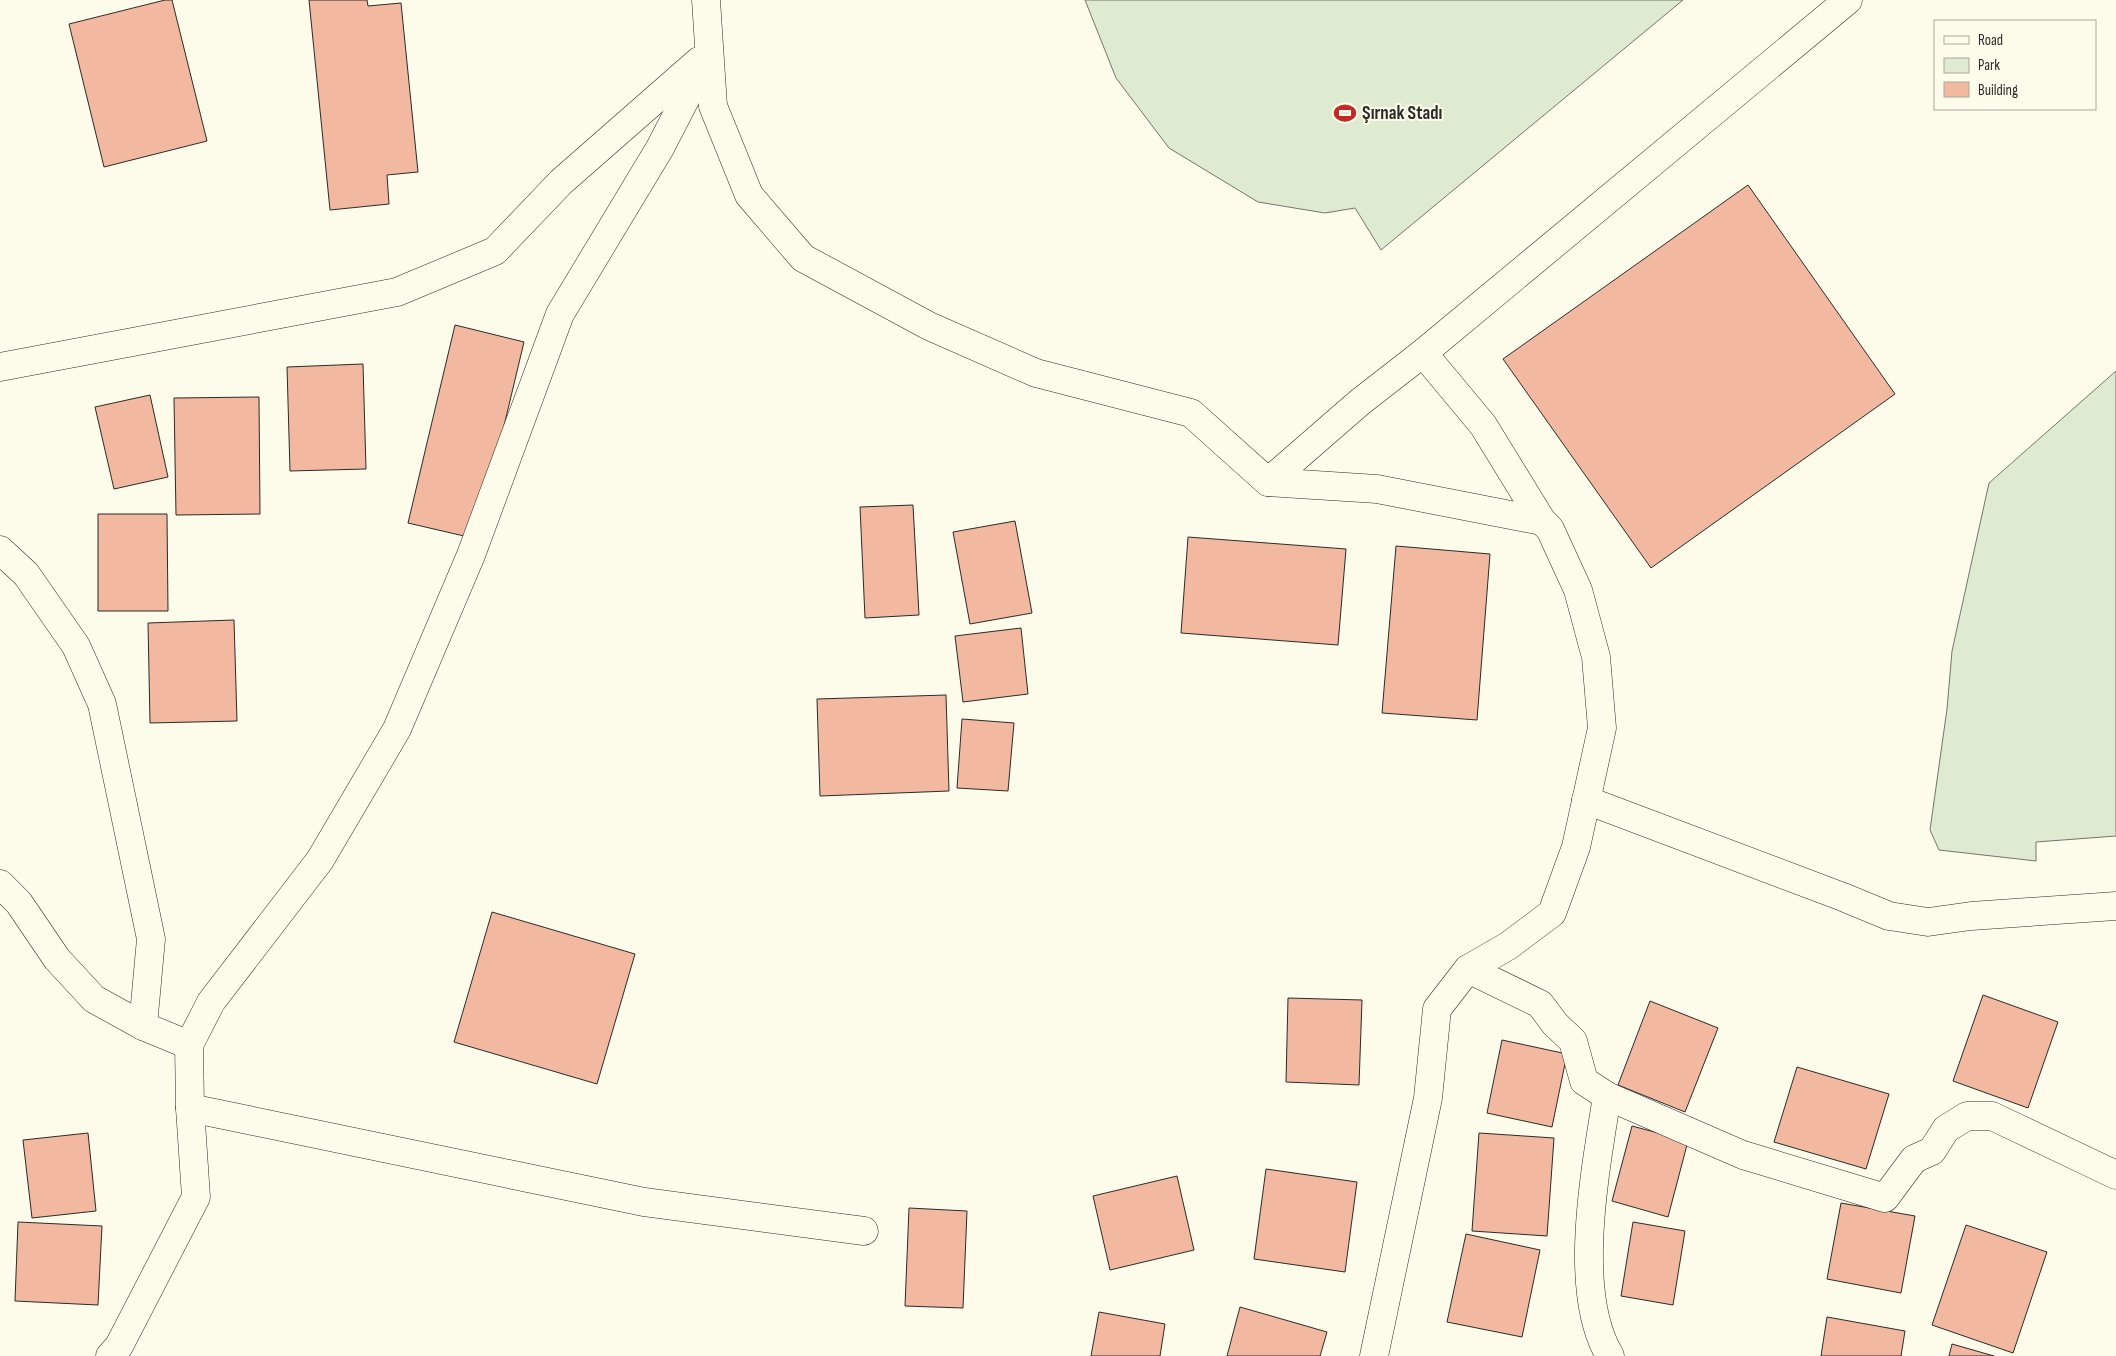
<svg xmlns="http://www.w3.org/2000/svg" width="2116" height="1356" font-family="'Sofia Sans Condensed',sans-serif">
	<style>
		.green { fill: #deebd1; stroke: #74746e }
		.building { fill: #f2b8a0; stroke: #2b2b2b }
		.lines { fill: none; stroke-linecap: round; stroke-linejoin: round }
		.minor-casing { stroke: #2b2b2b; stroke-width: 29 }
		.minor { stroke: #fdfbea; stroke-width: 28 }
		.labels { text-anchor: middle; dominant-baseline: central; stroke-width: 4; stroke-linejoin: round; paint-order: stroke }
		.poi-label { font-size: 19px; font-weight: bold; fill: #2b2b2b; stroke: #fdfbea; text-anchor: start }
	</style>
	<rect width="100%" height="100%" fill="#fdfbea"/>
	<g class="green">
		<path d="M1085,0H1683L1381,250L1355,208L1325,213L1258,202L1169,148L1116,78Z"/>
		<path d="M2116,371V836L2036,842V861L1939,850L1930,830L1947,709L1952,651L1989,483Z"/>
	</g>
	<g class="building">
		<path d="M165,0H172L207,141L104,167L69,24Z"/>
		<path d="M309,0H367L368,6L401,3L418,172L387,175L389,204L330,210Z"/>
		<path d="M1748,185L1895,394L1651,568L1503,359Z"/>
		<path d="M455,325L524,342L477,539L408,523Z"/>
		<path d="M363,364L366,469L290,471L287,367Z"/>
		<path d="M150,395L168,477L114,489L95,407Z"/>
		<path d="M259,397L260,514L176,515L174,398Z"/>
		<path d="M913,505L919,615L865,618L860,507Z"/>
		<path d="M98,514H167L168,611H98Z"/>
		<path d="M1015,521L1032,613L970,624L953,532Z"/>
		<path d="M1188,537L1346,549L1338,645L1181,633Z"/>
		<path d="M1396,546L1490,554L1477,720L1382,713Z"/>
		<path d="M234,620L237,721L150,723L148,623Z"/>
		<path d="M1021,628L1028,694L963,702L955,636Z"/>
		<path d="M946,695L949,791L820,796L817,699Z"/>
		<path d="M962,719L1014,723L1008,791L957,788Z"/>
		<path d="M492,912L635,954L597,1084L454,1042Z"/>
		<path d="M1983,995L2058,1022L2028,1108L1953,1081Z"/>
		<path d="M1288,998L1362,1000L1359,1085L1286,1082Z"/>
		<path d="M1650,1001L1718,1028L1685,1112L1618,1085Z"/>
		<path d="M1502,1040L1567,1054L1552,1127L1487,1113Z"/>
		<path d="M1797,1067L1889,1094L1866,1169L1774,1142Z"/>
		<path d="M1632,1126L1688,1141L1668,1217L1612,1201Z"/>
		<path d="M88,1133L96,1211L32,1218L23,1140Z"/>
		<path d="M1479,1133L1554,1138L1547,1236L1472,1231Z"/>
		<path d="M1266,1169L1357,1182L1345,1272L1254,1259Z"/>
		<path d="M1177,1176L1194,1250L1110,1270L1093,1196Z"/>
		<path d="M1841,1203L1915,1216L1901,1293L1827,1279Z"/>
		<path d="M909,1208L967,1211L963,1308L905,1306Z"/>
		<path d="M18,1222L102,1226L98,1305L15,1301Z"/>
		<path d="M1633,1222L1685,1231L1673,1305L1621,1296Z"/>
		<path d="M1966,1225L2047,1252L2013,1353L1932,1325Z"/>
		<path d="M1466,1234L1540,1250L1522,1337L1447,1322Z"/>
		<path d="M1240,1307L1327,1332L1320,1356H1227Z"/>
		<path d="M1099,1312L1165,1324L1160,1356H1091Z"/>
		<path d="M1827,1317L1905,1331L1901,1356H1821Z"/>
		<path d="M1952,1344L1994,1356H1949Z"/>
	</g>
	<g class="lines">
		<g class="minor-casing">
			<g id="minor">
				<path d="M706,0L713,106L749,195L803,258L929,326L1036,373L1191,413L1268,482L1360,402L1423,353L1848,0"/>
				<path d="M0,367L397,292L495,251L561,182L699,61"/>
				<path d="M1268,482L1377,489L1542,521"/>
				<path d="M0,550L26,574L76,646L102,704L151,939L143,1026"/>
				<path d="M1586,800L1843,897L1889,916L1928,922L1971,916L2116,906"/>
				<path d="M0,884L19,903L57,959L94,999L143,1026L189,1045"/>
				<path d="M1468,969L1540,1004L1555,1024L1573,1041L1584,1081L1607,1096L1743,1155L1885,1198L1914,1159L1932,1151L1946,1129L1967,1116H1992L2116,1175"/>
				<path d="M1607,1096C1596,1168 1571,1291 1610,1356"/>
				<path d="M190,1108L644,1202L864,1231"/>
				<path d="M110,1356L119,1346L196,1197L190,1108L189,1045L211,1002L320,860L397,729L471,555L560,314L660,148L709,53"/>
				<path d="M1374,1356L1428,1098L1437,1009L1468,969L1508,946L1552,913L1576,847L1602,728L1596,657L1578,590L1550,529L1542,521L1483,425L1423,353"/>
			</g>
		</g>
		<use href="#minor" class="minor"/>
	</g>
	<defs>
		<g id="stadium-bare" transform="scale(1.725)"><path d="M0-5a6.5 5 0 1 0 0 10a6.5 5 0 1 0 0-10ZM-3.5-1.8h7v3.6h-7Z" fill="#c62828" stroke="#fdfbea" stroke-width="2.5" paint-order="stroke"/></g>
	</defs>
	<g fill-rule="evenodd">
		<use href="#stadium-bare" x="1345" y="113"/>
	</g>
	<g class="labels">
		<g class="poi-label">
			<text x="1362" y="113">Şırnak Stadı</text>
		</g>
	</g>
	<rect x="1934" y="20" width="162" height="90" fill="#fdfbea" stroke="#a9a89e"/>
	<rect x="1944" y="36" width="25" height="8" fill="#fdfbea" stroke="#a9a89e"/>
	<text x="1978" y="45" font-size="15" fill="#2b2b2b">Road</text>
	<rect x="1944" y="58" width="25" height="15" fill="#deebd1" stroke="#a9a89e"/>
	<text x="1978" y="70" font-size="15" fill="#2b2b2b">Park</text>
	<rect x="1944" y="82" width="25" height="15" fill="#f2b8a0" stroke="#a9a89e"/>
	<text x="1978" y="95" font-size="15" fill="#2b2b2b">Building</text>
</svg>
